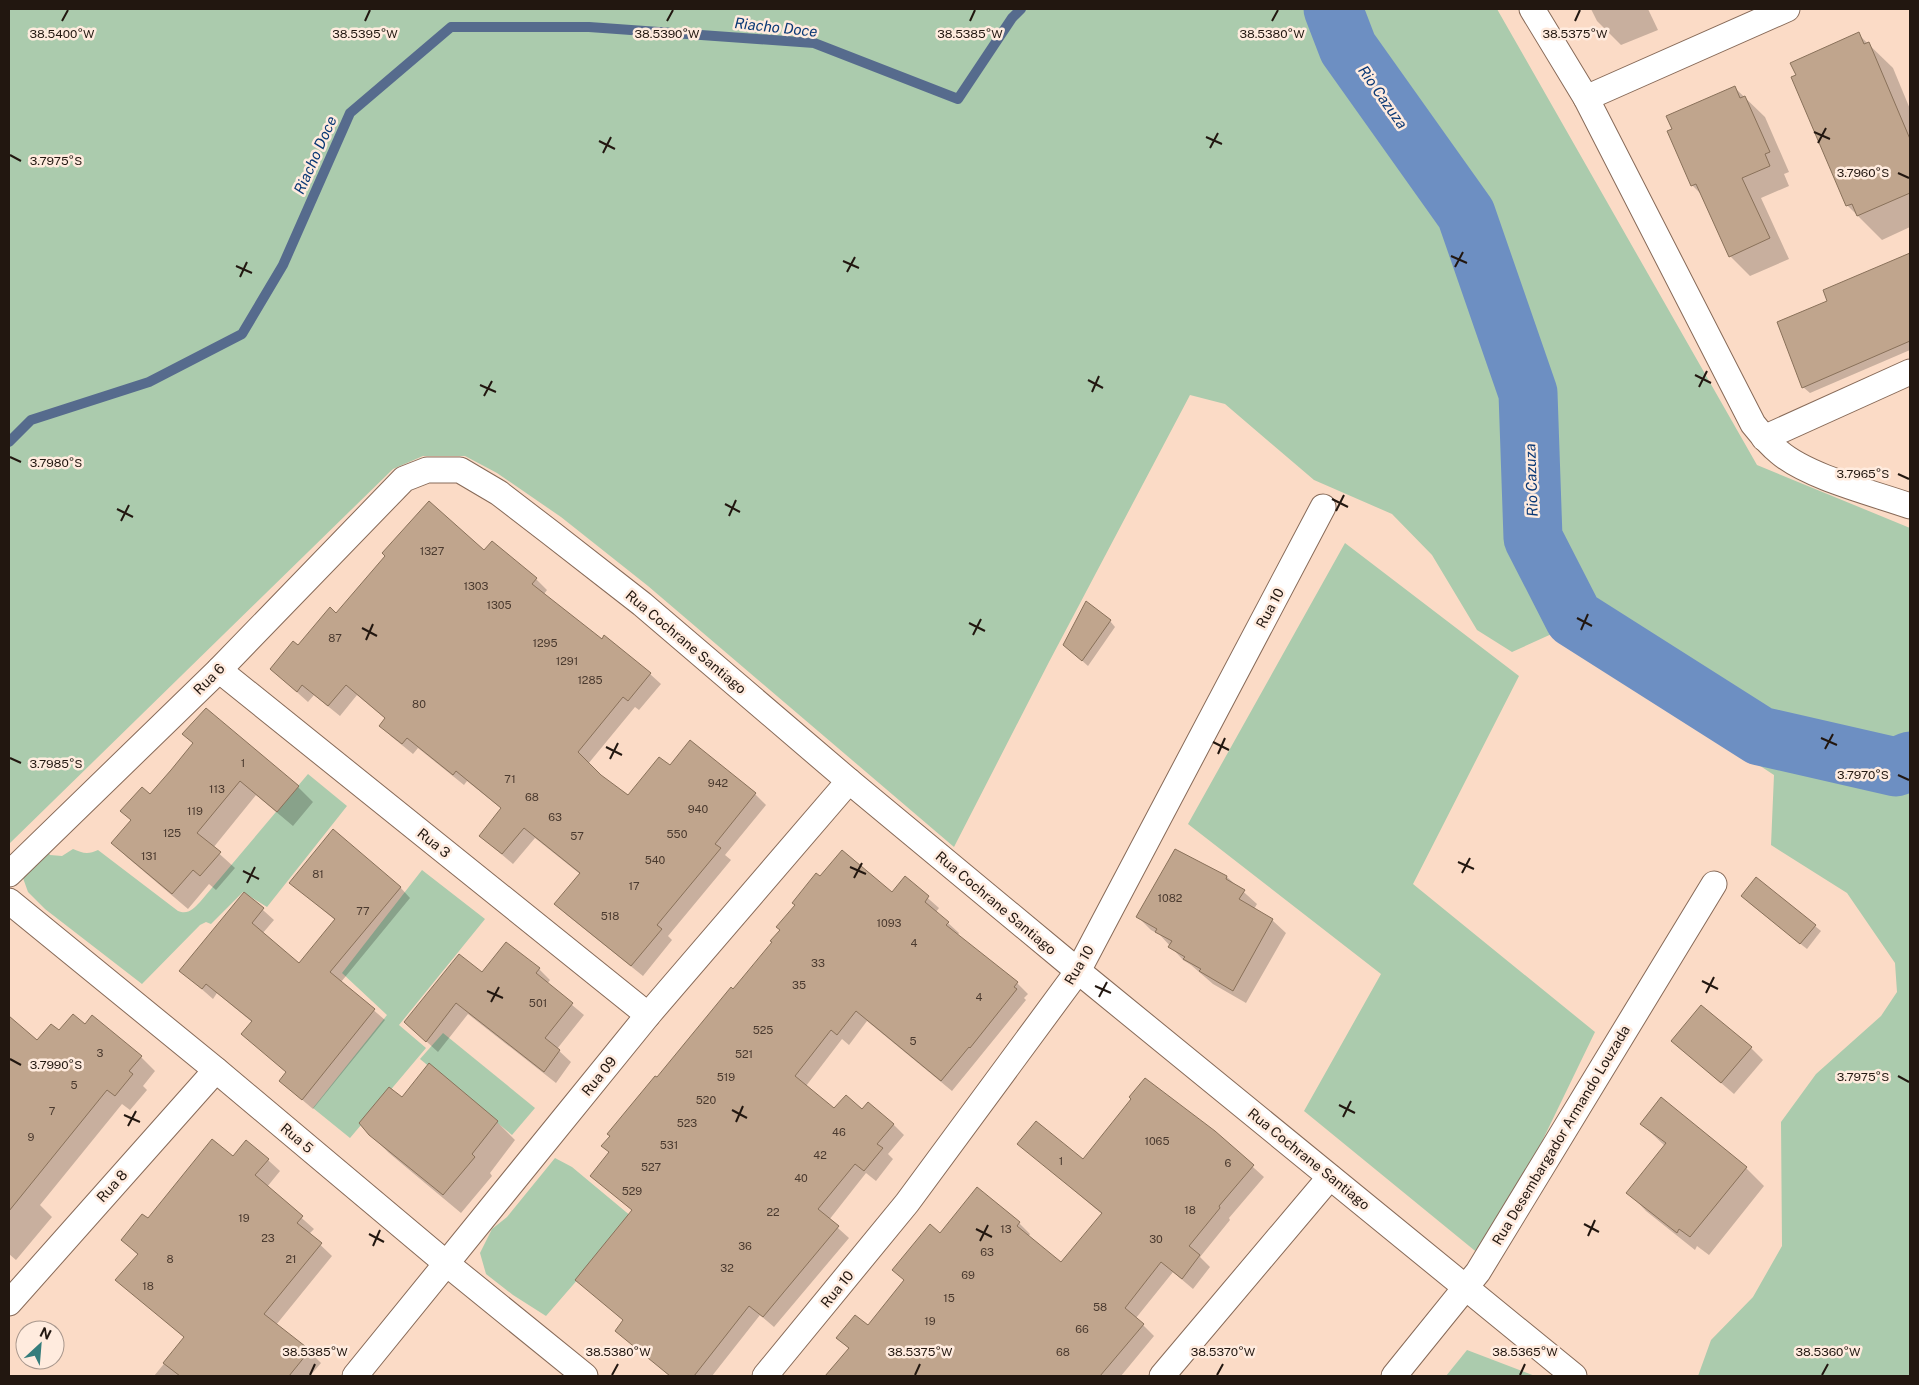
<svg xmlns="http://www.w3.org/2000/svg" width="1919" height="1385" font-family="'Public Sans',sans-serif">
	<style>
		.green { fill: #abcbad }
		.shadow { fill: #0003 }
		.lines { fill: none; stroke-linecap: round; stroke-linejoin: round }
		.stream { stroke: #566b8d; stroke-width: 10 }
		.river { stroke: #6d8fc2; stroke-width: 59 }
		.building { fill: #c0a58d; stroke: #89715a }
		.street-casing { stroke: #876a58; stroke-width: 27 }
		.street { stroke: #fff; stroke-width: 25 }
		.ticks { fill: none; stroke: #221710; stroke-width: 2 }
		.labels { text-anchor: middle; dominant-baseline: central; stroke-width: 5; stroke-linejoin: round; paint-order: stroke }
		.number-label { font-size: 11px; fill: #4a3a2f }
		.street-label { font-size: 14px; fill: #221710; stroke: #ffebde }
		.water-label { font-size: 15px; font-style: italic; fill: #0a3875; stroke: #ffebde }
		.ticks-label { font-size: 12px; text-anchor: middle; fill: #221710; stroke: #ffebde; stroke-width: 5; stroke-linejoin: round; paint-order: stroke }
	</style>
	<rect width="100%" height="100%" fill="#fbdbc6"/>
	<g class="green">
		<path d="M9,9H1497L1757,465L1910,528V1376H1698L1711,1340L1753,1297L1782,1246L1781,1122L1816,1074L1881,1016L1897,992L1895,963L1847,893L1771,845L1774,775L1556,632L1512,652L1477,630L1432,555L1392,514L1314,480L1225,404L1190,395L1049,662L954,847L648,586L561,517L497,473L465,456H423L393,469L9,844Z"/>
		<path d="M1345,543L1519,676L1413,884L1595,1032L1485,1259L1304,1111L1381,974L1188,824Z"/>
		<path d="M308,774L347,806L267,907L243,892L211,924L206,922L200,925L142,984L45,909L28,892L23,878L48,852L50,855L62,856L73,849C82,853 88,855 98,850L178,911C188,915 193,909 200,902Z"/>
		<path d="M422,870L485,919L399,1025L426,1048L350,1138L313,1108L387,1015L342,973Z"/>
		<path d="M443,1033L535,1108L512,1135L420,1059Z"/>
		<path d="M555,1158L572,1167L632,1217L546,1316L513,1295L486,1274L480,1253L492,1229L507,1217Z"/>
		<path d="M1467,1350L1535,1376H1446Z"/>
	</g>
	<g class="shadow">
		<path d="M1591,9H1648L1658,30L1621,45L1597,21Z"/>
		<path d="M1858,34L1893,68L1910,109V227L1882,240L1847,205Z"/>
		<path d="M1735,88L1765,117L1789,172L1784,174L1789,186L1761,198L1789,259L1750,276L1730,256L1703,196L1692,185Z"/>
		<path d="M1910,254V350L1810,393L1803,387L1829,302L1824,291Z"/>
		<path d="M492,543L536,579L547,590L544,594L602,640L650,674L661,684L639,710L635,707L588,764L601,776L628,797L670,767L691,742L755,794L766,805L725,855L731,860L668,936L672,940L643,976L567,915L556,904L580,874L535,838L513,864L480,836L502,809L467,781L464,785L418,748L413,754L392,737L381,726L386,719L357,695L340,716L314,695L308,702L271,669L336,614L484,552Z"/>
		<path d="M1110,621L1115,627L1088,666L1070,650Z"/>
		<path d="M206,710L298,787L313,802L293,826L256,795L213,848L235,868L216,890L209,884L188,909L128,858L113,843L132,821L122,811L150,796L194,743Z"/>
		<path d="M1176,850L1227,877L1257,904L1254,909L1272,920L1286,933L1246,1003L1213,984L1191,965L1183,960L1160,935L1151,930L1138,917Z"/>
		<path d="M905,878L939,908L936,912L959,933L957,936L1017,983L1028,994L1024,998L1026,1000L952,1091L867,1021L849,1045L842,1039L806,1086L834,1110H863L893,1124L904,1135L888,1154L893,1159L876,1181L866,1173L829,1220L849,1238L774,1327L760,1315L712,1376H670L617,1331L624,1321L577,1280L633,1211L592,1176L610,1153L603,1146L733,991L892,894Z"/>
		<path d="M291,883L400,887L410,898L341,982L385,1020L313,1109L280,1081L287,1073L243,1034L252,1022L217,993L213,999L181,971L245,894L274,920L262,934L299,965L335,920Z"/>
		<path d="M1748,902L1815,926L1821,931L1807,949Z"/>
		<path d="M539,969L550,980L547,984L584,1015L557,1049L571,1062L556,1083L468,1014L438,1052L417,1033L482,974Z"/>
		<path d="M9,1017L37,1041L59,1032L85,1026L141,1057L155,1071L143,1086L147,1090L130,1110L122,1104L40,1205L52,1217L16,1260L9,1254Z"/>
		<path d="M1672,1041L1751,1048L1763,1060L1734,1094Z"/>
		<path d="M402,1099L497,1122L515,1140L490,1173L492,1176L461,1213L389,1153L370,1134Z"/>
		<path d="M1642,1124L1746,1168L1764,1186L1709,1255L1697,1246L1695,1250L1646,1211L1628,1192L1665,1146Z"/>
		<path d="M1214,1132L1264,1177L1229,1218L1230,1220L1200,1257L1210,1267L1193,1289L1173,1272L1136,1318L1154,1336L1121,1376H836L831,1371L849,1349L838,1338L868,1327L905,1281L894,1270L940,1234L977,1189L1019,1223L1030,1234L1028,1237L1061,1264L1102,1214L1019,1144L1083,1161Z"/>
		<path d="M233,1158L268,1160L280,1171L267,1187L314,1229L309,1234L332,1256L276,1325L309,1351L321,1363L310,1376H154L185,1338L117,1280L138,1255L123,1240Z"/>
	</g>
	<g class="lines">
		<path class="stream" d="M9,442L31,420L149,382L242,334L283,265L350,113L451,27H589L814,43L958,99L1012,18L1021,9"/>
		<path class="river" d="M1333,9L1348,48L1466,214L1528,393L1533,538L1574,618L1760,736L1896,767L1910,761"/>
	</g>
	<g class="building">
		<path d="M1859,32L1864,44L1869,42L1910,139V193L1857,216L1852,204L1846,206L1791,77L1796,75L1790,63Z"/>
		<path d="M1735,86L1740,98L1745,96L1770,152L1765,154L1770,166L1742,178L1770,238L1729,257L1696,184L1691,186L1667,131L1672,129L1666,116Z"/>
		<path d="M1910,253V341L1802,388L1777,322L1827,301L1823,290Z"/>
		<path d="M429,501L484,550L492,541L537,578L532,584L602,639L604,635L651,673L628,701L623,697L578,752L601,775L628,795L659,757L670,765L690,740L756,793L715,844L721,848L657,925L662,929L631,966L554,904L580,873L524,828L502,854L479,836L501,808L456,771L453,775L407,738L402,744L379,726L385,718L346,685L328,706L302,685L297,692L270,669L293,641L298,645L330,607L336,613L385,556L382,553Z"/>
		<path d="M1086,601L1111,620L1082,661L1063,645Z"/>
		<path d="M206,708L299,786L277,812L240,781L197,833L221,852L200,876L193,870L172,894L111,843L131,820L120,811L142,787L150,794L171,770L193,743L182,734Z"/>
		<path d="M333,829L401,887L330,972L375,1009L302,1100L279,1081L286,1072L241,1034L252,1021L206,984L202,989L179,971L244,892L264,908L252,923L299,963L335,919L289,883Z"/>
		<path d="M1175,849L1227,876L1226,879L1245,890L1239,899L1273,919L1233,991L1199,971L1201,969L1183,959L1185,957L1168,947L1172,941L1155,932L1157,929L1136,917Z"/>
		<path d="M842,850L892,892L905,876L929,896L925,902L949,922L946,925L1018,982L1014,987L1017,989L970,1048L969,1047L941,1081L856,1011L837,1035L831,1030L795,1076L834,1108L846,1095L862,1109L868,1102L894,1124L877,1144L883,1148L864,1171L855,1164L818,1209L839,1226L763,1317L749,1306L694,1376H670L615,1331L623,1320L575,1280L632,1210L590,1176L609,1152L601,1146L610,1136L607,1134L655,1076L657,1077L731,987L733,989L772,942L770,941L780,930L776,927L795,905L792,903L816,873L820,876Z"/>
		<path d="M1756,877L1816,925L1800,944L1741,896Z"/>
		<path d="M506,942L540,968L536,973L573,1003L545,1038L560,1050L544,1072L456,1003L426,1042L404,1022L459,954L482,972Z"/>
		<path d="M1701,1005L1752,1047L1721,1083L1671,1041Z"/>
		<path d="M73,1014L85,1024L92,1015L142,1056L129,1071L133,1074L115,1096L107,1090L9,1211V1016L37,1040L51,1024L59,1030Z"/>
		<path d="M429,1063L498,1121L472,1154L475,1157L443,1195L369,1135L359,1123L389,1087L402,1097Z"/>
		<path d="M1145,1078L1215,1131L1254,1165L1219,1206L1220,1208L1189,1246L1200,1255L1182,1279L1161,1262L1125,1308L1144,1324L1100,1376H825L849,1348L836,1338L855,1315L868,1325L904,1280L892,1270L930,1224L940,1233L977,1187L1020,1222L1017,1226L1061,1262L1102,1213L1017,1144L1036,1121L1083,1159L1131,1099L1129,1097Z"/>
		<path d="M1661,1097L1747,1167L1690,1237L1679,1229L1677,1233L1626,1193L1666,1143L1640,1124Z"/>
		<path d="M212,1139L233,1156L246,1140L269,1159L255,1175L303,1216L297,1223L322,1243L264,1314L310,1350L289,1376H180L163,1363L184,1337L115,1280L138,1254L121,1240L142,1214L148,1218Z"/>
	</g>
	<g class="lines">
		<g class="street-casing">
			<g id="street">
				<path d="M1532,9L1586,98L1753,424C1761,434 1769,444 1779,452C1808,477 1873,493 1910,506"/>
				<path d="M1586,98L1787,9"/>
				<path d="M1764,438L1910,372"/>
				<path d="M219,670L648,1015"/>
				<path d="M9,874L219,670L404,479L427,470H460L499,493L551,533L642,604L849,781L1078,971L1574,1376"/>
				<path d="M9,901L216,1070L447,1264L585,1376"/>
				<path d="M9,1303L216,1070"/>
				<path d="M355,1376L648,1015L849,781"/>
				<path d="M765,1376L907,1203L1078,971L1323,507"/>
				<path d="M1162,1376L1330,1177"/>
				<path d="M1394,1376L1478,1272L1714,884"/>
			</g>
		</g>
		<use href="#street" class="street"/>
	</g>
	<path class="ticks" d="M62,21L68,10M365,21L370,10M667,21L673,10M970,21L975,10M1272,21L1278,10M1575,21L1580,10M1814,132L1830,139M1206,137L1222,144M599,141L615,149M1818,143L1826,128M1210,148L1218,133M603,153L611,137M10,155L21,161M1898,173L1909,178M1451,256L1467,263M843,261L859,268M236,266L252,273M1455,267L1463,252M847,272L855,257M240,277L247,262M1695,375L1711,383M1088,380L1103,388M480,385L496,392M1699,387L1707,371M1092,392L1099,376M484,396L492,381M10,457L21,462M1898,474L1909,479M1332,499L1348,507M725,504L740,512M117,509L133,517M1336,511L1344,495M729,516L736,500M121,521L129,505M1577,618L1592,626M969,623L985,631M362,628L377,636M1581,630L1588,614M973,635L981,619M366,640L373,624M1821,738L1837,745M1213,742L1229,750M606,747L622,755M1825,749L1833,734M1218,754L1225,738M10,758L21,763M610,759L618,743M1898,775L1909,780M1458,862L1474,869M850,867L866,874M243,871L259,879M1462,873L1470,858M854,878L862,863M247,883L255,867M1702,981L1718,989M1095,986L1111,993M487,991L503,998M1706,993L1714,977M1099,997L1107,982M491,1002L499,987M10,1059L21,1065M1898,1076L1909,1082M1339,1105L1355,1113M732,1110L747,1118M124,1115L140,1122M1343,1117L1351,1101M736,1122L743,1106M128,1126L136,1111M1584,1224L1599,1232M976,1229L992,1237M369,1234L384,1242M1588,1236L1595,1220M980,1241L988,1225M373,1246L380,1230M310,1375L315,1364M612,1375L618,1364M915,1375L920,1364M1217,1375L1223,1364M1520,1375L1525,1364M1822,1375L1828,1364"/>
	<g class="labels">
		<g class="number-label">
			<text x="432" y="551">1327</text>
			<text x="476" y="586">1303</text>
			<text x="499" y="605">1305</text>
			<text x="335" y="638">87</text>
			<text x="545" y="643">1295</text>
			<text x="567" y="661">1291</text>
			<text x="590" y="680">1285</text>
			<text x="419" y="704">80</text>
			<text x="243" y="763">1</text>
			<text x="510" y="779">71</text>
			<text x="718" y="783">942</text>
			<text x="217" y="789">113</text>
			<text x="532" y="797">68</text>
			<text x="698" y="809">940</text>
			<text x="195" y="811">119</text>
			<text x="555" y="817">63</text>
			<text x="172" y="833">125</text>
			<text x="677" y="834">550</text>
			<text x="577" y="836">57</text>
			<text x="149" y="856">131</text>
			<text x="655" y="860">540</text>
			<text x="318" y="874">81</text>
			<text x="634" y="886">17</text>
			<text x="1170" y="898">1082</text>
			<text x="363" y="911">77</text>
			<text x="610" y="916">518</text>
			<text x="889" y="923">1093</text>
			<text x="914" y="943">4</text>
			<text x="818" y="963">33</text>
			<text x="799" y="985">35</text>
			<text x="979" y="997">4</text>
			<text x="538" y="1003">501</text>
			<text x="763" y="1030">525</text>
			<text x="913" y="1041">5</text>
			<text x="100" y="1053">3</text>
			<text x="744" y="1054">521</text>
			<text x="726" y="1077">519</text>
			<text x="74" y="1085">5</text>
			<text x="706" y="1100">520</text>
			<text x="52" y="1111">7</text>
			<text x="687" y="1123">523</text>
			<text x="839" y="1132">46</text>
			<text x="31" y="1137">9</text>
			<text x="1157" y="1141">1065</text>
			<text x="669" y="1145">531</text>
			<text x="820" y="1155">42</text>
			<text x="1061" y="1161">1</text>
			<text x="1228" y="1163">6</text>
			<text x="651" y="1167">527</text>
			<text x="801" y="1178">40</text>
			<text x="632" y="1191">529</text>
			<text x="1190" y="1210">18</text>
			<text x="773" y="1212">22</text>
			<text x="244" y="1218">19</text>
			<text x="1006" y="1229">13</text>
			<text x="268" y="1238">23</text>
			<text x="1156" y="1239">30</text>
			<text x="745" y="1246">36</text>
			<text x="987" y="1252">63</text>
			<text x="170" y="1259">8</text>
			<text x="291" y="1259">21</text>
			<text x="727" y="1268">32</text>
			<text x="968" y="1275">69</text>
			<text x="148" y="1286">18</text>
			<text x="949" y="1298">15</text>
			<text x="1100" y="1307">58</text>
			<text x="930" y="1321">19</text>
			<text x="1082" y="1329">66</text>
			<text x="1063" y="1352">68</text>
		</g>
		<g class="street-label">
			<text transform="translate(1270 608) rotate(-62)">Rua 10</text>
			<text transform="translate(686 642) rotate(40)">Rua Cochrane Santiago</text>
			<text transform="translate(209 679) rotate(-45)">Rua 6</text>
			<text transform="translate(434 843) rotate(39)">Rua 3</text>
			<text transform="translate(996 903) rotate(40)">Rua Cochrane Santiago</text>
			<text transform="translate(1079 965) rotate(-59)">Rua 10</text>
			<text transform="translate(599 1076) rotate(-51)">Rua 09</text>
			<text transform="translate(1561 1135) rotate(-59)">Rua Desembargador Armando Louzada</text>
			<text transform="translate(297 1138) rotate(40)">Rua 5</text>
			<text transform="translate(1309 1159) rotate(39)">Rua Cochrane Santiago</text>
			<text transform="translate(112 1186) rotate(-48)">Rua 8</text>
			<text transform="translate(837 1289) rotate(-51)">Rua 10</text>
		</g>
		<g class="water-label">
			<text transform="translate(776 27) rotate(6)">Riacho Doce</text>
			<text transform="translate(1383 97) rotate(55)">Rio Cazuza</text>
			<text transform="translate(315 155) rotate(-66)">Riacho Doce</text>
			<text transform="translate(1531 480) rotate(-92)">Rio Cazuza</text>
		</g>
	</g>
	<g class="ticks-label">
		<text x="62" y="38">38.5400°W</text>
		<text x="365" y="38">38.5395°W</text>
		<text x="667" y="38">38.5390°W</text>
		<text x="970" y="38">38.5385°W</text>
		<text x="1272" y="38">38.5380°W</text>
		<text x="1575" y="38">38.5375°W</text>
		<text x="56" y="165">3.7975°S</text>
		<text x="1863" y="177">3.7960°S</text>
		<text x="56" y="467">3.7980°S</text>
		<text x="1863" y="478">3.7965°S</text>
		<text x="56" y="768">3.7985°S</text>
		<text x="1863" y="779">3.7970°S</text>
		<text x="56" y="1069">3.7990°S</text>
		<text x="1863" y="1081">3.7975°S</text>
		<text x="315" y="1356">38.5385°W</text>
		<text x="618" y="1356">38.5380°W</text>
		<text x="920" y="1356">38.5375°W</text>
		<text x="1223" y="1356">38.5370°W</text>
		<text x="1525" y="1356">38.5365°W</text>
		<text x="1828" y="1356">38.5360°W</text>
	</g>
	<rect width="1919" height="1385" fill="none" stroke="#221710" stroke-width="20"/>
	<g transform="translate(40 1345) rotate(26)"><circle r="24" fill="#ffebde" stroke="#a7968c"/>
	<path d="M0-4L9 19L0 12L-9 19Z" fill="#357d7c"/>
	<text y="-8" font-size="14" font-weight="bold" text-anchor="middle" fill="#221710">N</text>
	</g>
</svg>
